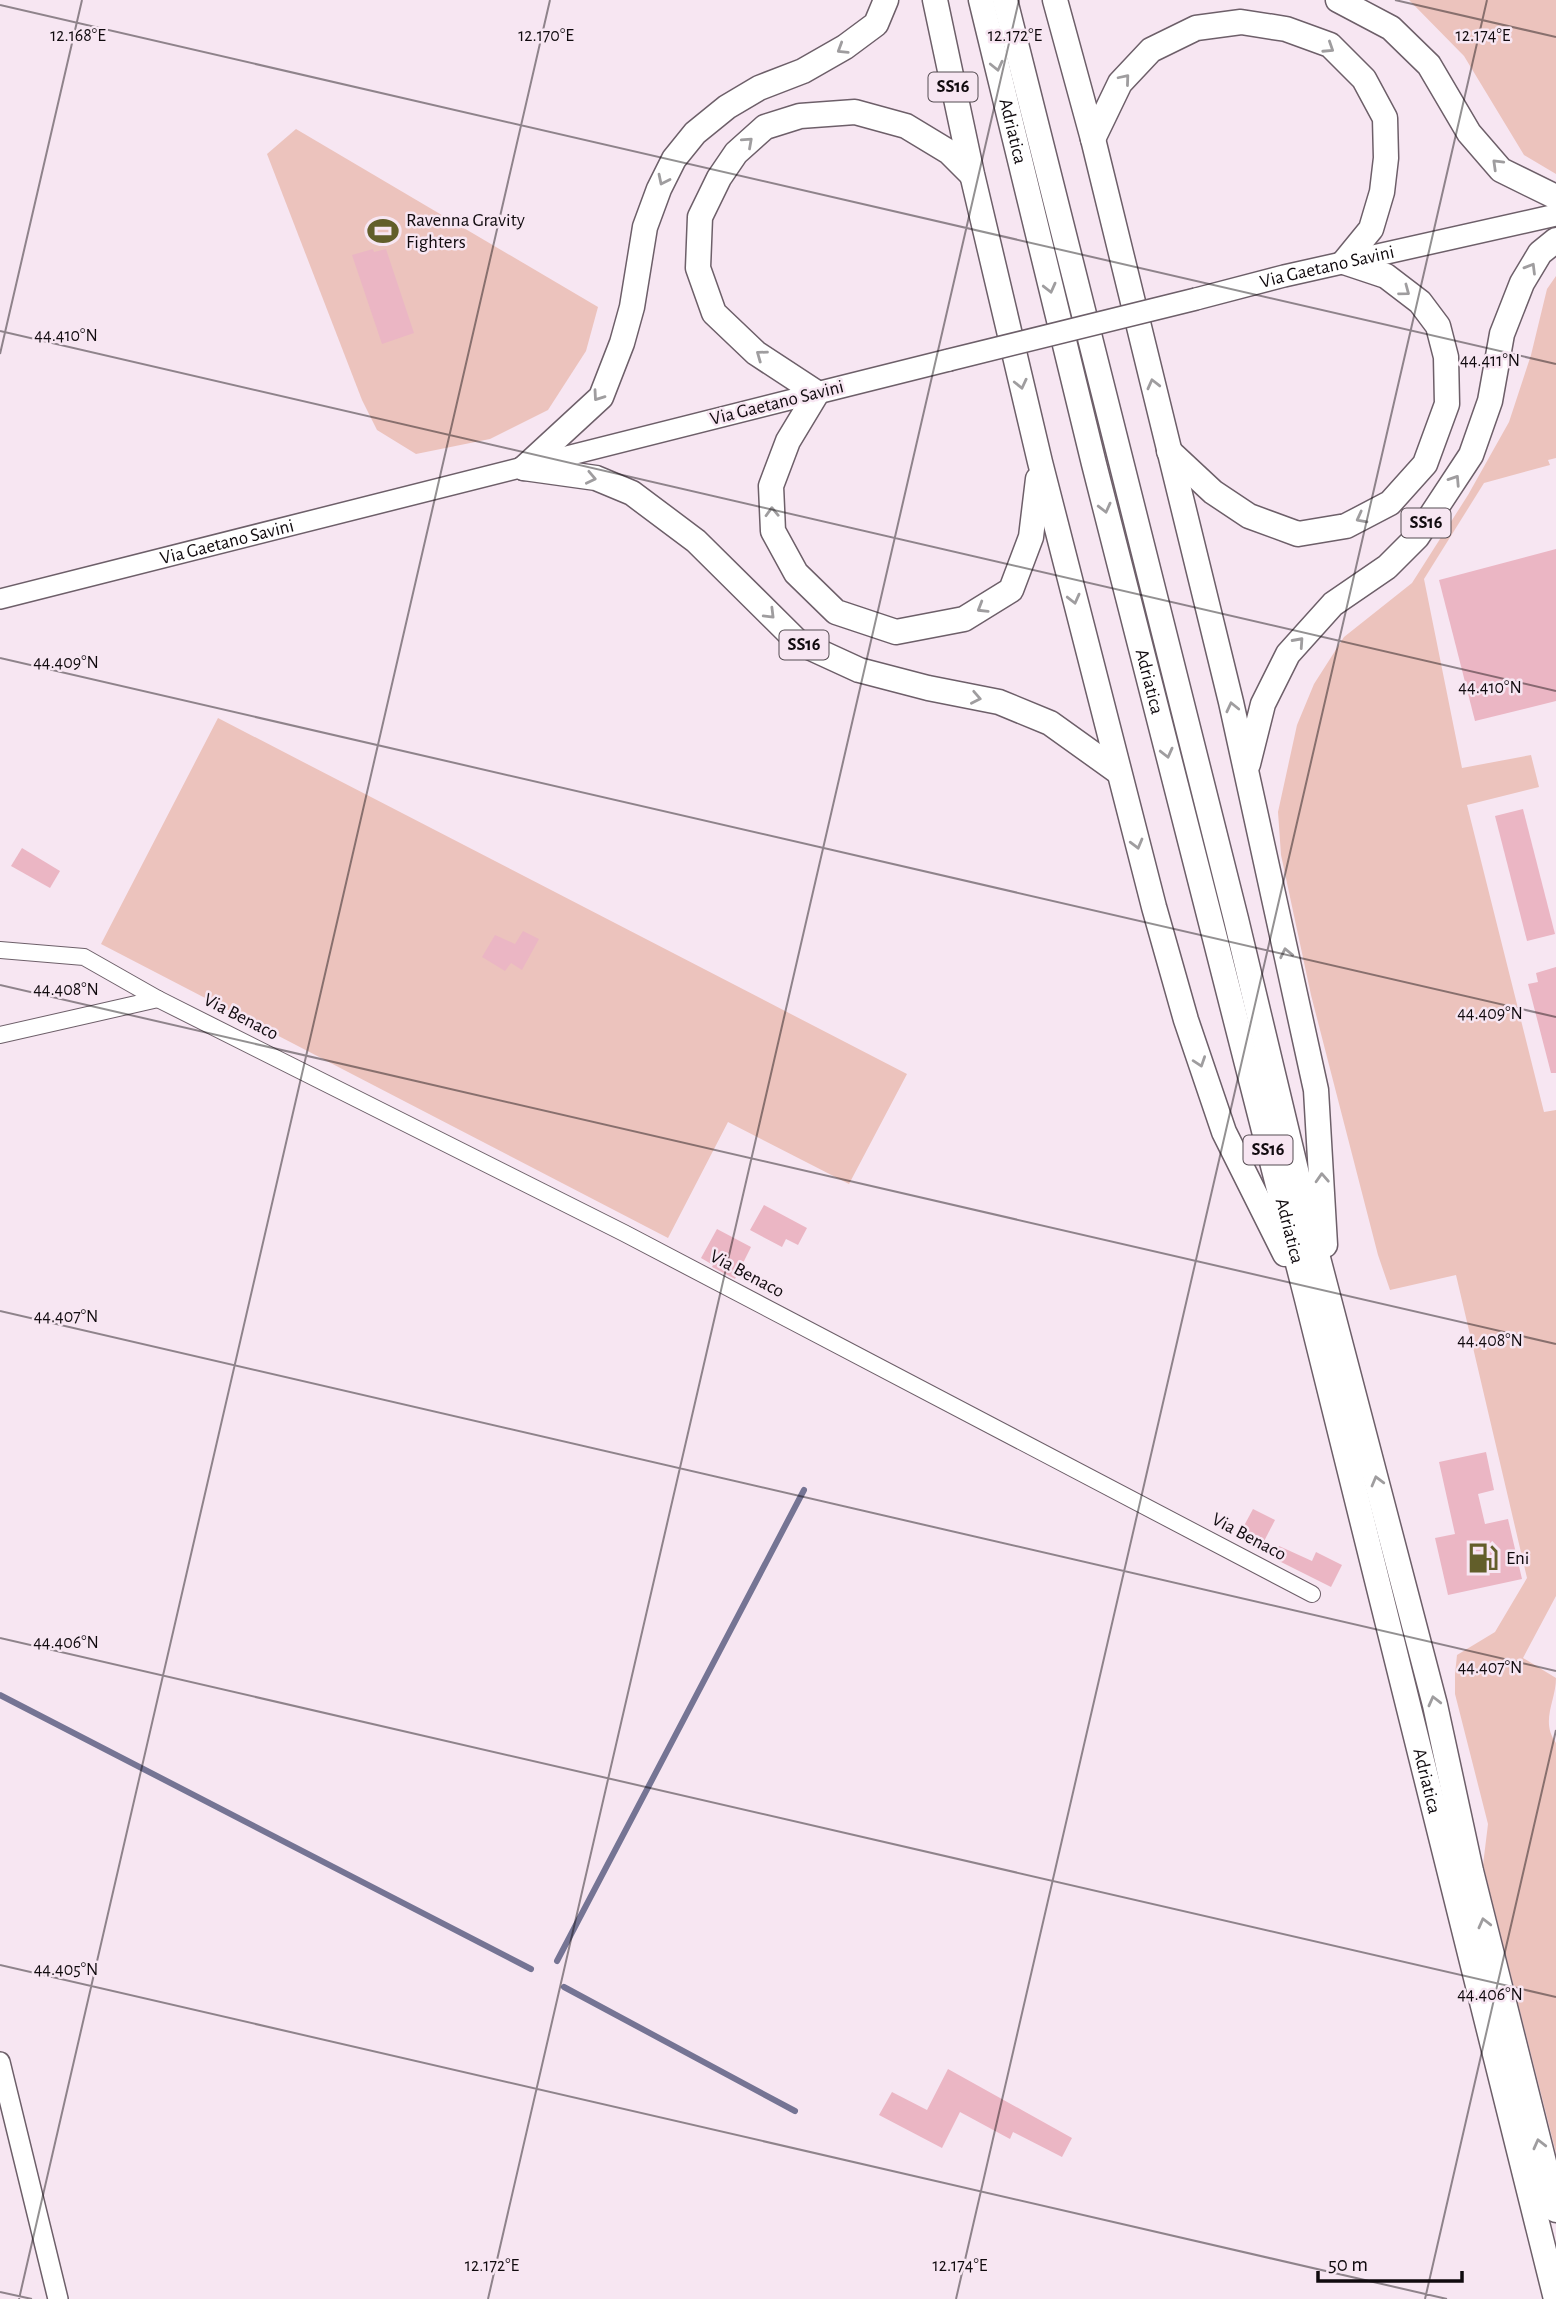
<svg xmlns="http://www.w3.org/2000/svg" width="1556" height="2299" font-family="'Alegreya Sans',sans-serif">
	<style>
		.green { fill: #ecc3bd }
		.lines { fill: none; stroke-linecap: round; stroke-linejoin: round }
		.stream { stroke: #757494; stroke-width: 6 }
		.building { fill: #ebb6c4 }
		.minor-casing { stroke: #6d5f69; stroke-width: 18 }
		.tertiary-casing { stroke: #6d5f69; stroke-width: 22 }
		.secondary-casing { stroke: #6d5f69; stroke-width: 24 }
		.trunk-casing { stroke: #6d5f69; stroke-width: 27 }
		.minor { stroke: #fff; stroke-width: 16 }
		.tertiary { stroke: #fff; stroke-width: 19 }
		.secondary { stroke: #fff; stroke-width: 21 }
		.trunk { stroke: #fff; stroke-width: 24 }
		.secondary-bridge-casing { stroke: #6d5f69; stroke-width: 24; stroke-linecap: butt }
		.secondary-bridge { stroke: #fff; stroke-width: 21 }
		.oneway { stroke: #9f9d9f }
		.ticks { fill: none; stroke: #100a0e; stroke-width: 2; stroke-opacity: 0.45 }
		.labels { text-anchor: middle; dominant-baseline: central; stroke-width: 5; stroke-linejoin: round; paint-order: stroke }
		.shield { fill: #f7e6f2; stroke: #554c52; stroke-width: 2 }
		.shield-label { font-size: 18px; font-weight: bold; fill: #100a0e }
		.street-label { font-size: 19px; fill: #100a0e; stroke: #f7e6f2 }
		.poi-label { font-size: 19px; fill: #100a0e; stroke: #f7e6f2; text-anchor: start }
		.ticks-label { font-size: 18px; text-anchor: middle; fill: #100a0e; stroke: #f7e6f2; stroke-width: 5; stroke-linejoin: round; paint-order: stroke }
	</style>
	<rect width="100%" height="100%" fill="#f7e6f2"/>
	<g class="green">
		<path d="M1409,0H1556V174L1524,155L1464,56Z"/>
		<path d="M296,129L598,307L586,351L548,410L490,439L416,454L377,430L362,400L267,154Z"/>
		<path d="M1556,276V458L1548,460L1550,465L1484,483L1424,579L1462,768L1531,755L1539,787L1467,805L1544,1112L1556,1110V1596L1523,1658L1556,1678C1556,1701 1540,1721 1556,1743V2153L1483,1865L1488,1824L1455,1694V1674L1457,1655L1495,1632L1527,1578L1456,1275L1390,1290L1378,1255L1311,995L1281,855L1278,812L1297,725L1314,684L1344,637L1412,583L1468,495L1509,422L1531,355L1547,289Z"/>
		<path d="M218,718L907,1074L849,1184L728,1122L668,1238L101,944Z"/>
	</g>
	<g class="lines">
		<g class="stream">
			<path d="M0,1695L531,1969"/>
			<path d="M557,1961L804,1490"/>
			<path d="M564,1987L795,2111"/>
		</g>
	</g>
	<g class="building">
		<path d="M373,249L374,252L386,249L414,333L382,344L352,255Z"/>
		<path d="M1556,549V701L1475,721L1439,580Z"/>
		<path d="M1523,809L1555,934L1527,941L1495,816Z"/>
		<path d="M22,848L60,871L50,888L11,866Z"/>
		<path d="M523,931L539,939L522,970L511,963L505,971L482,957L495,935L515,944Z"/>
		<path d="M1556,967V1073H1551L1528,984L1538,982L1536,973Z"/>
		<path d="M764,1205L807,1228L798,1245L786,1239L782,1247L750,1230Z"/>
		<path d="M717,1229L751,1247L735,1279L712,1267L713,1265L701,1258Z"/>
		<path d="M1486,1452L1494,1490L1478,1494L1485,1524L1508,1519L1522,1579L1448,1595L1435,1538L1455,1534L1439,1462Z"/>
		<path d="M1253,1509L1275,1520L1260,1549L1238,1537Z"/>
		<path d="M1279,1546L1312,1561L1316,1552L1342,1565L1331,1587L1273,1558Z"/>
		<path d="M948,2069L1072,2138L1062,2157L1013,2132L1010,2139L960,2112L942,2148L879,2115L892,2092L927,2110Z"/>
	</g>
	<g class="lines">
		<g class="minor-casing">
			<g id="minor">
				<path d="M0,950L84,957L158,999L624,1233L1312,1594"/>
				<path d="M0,1035L158,999"/>
			</g>
		</g>
		<g class="tertiary-casing">
			<g id="tertiary">
				<path id="s1" d="M0,599L817,393"/>
				<path d="M0,2062L58,2299"/>
			</g>
		</g>
		<g class="secondary-casing">
			<g id="secondary">
				<path id="s2" d="M1196,299L1284,276L1556,215"/>
				<path d="M817,393L949,360"/>
			</g>
		</g>
		<g class="trunk-casing">
			<g id="trunk">
				<path d="M935,0L972,174L1040,462L1154,907L1186,1020L1224,1132L1285,1254"/>
				<path id="s3" d="M981,0L1094,464L1307,1299L1556,2299"/>
				<path d="M1005,0L1236,919L1307,1216L1435,1705L1471,1871L1556,2210"/>
				<path d="M1055,0L1093,139L1231,702L1316,1090L1325,1245"/>
				<path d="M1338,0L1391,28L1429,65L1469,133L1501,170L1556,197"/>
				<path d="M1093,139L1120,83L1151,50L1196,28L1241,22L1286,29L1330,45L1364,79L1385,118L1386,158L1382,192L1371,229L1344,262L1386,276L1420,302L1438,326L1446,357L1447,404L1425,464L1390,503L1346,526L1298,534L1249,516L1213,492L1169,451"/>
				<path d="M971,174L949,152L906,126L855,112L800,116L765,127L736,153L719,178L700,217L698,268L714,313L756,353L817,393L788,441L771,486L773,531L796,573L836,612L896,632L964,619L1011,590L1031,537L1038,479"/>
				<path d="M524,468L596,478L632,493L696,541L798,642L859,670L928,688L999,702L1050,723L1117,771"/>
				<path d="M524,468L601,397L622,343L632,307L645,227L659,189L674,159L695,133L727,107L759,88L803,71L845,47L876,24L886,0"/>
				<path d="M1248,764L1263,704L1288,654L1333,604L1387,567L1417,537L1471,455L1490,401L1502,334L1522,283L1540,253L1556,240"/>
			</g>
		</g>
		<use href="#minor" class="minor"/>
		<use href="#tertiary" class="tertiary"/>
		<use href="#secondary" class="secondary"/>
		<use href="#trunk" class="trunk"/>
		<g class="secondary-bridge-casing">
			<path id="secondary-bridge" d="M949,360L1196,299"/>
		</g>
		<use href="#secondary-bridge" class="secondary-bridge"/>
	</g>
	<defs><path id="oneway-chevron" d="M-2-3.5L2.5 0L-2 3.5" fill="none" stroke-width="1.6" stroke-linecap="round" stroke-linejoin="round" transform="scale(1.75)"/></defs>
	<g class="oneway">
		<use href="#oneway-chevron" transform="translate(1329 48) rotate(33)"/>
		<use href="#oneway-chevron" transform="translate(842 49) rotate(148)"/>
		<use href="#oneway-chevron" transform="translate(997 66) rotate(77)"/>
		<use href="#oneway-chevron" transform="translate(1125 79) rotate(-50)"/>
		<use href="#oneway-chevron" transform="translate(748 142) rotate(-42)"/>
		<use href="#oneway-chevron" transform="translate(1497 164) rotate(-136)"/>
		<use href="#oneway-chevron" transform="translate(663 180) rotate(116)"/>
		<use href="#oneway-chevron" transform="translate(1531 268) rotate(-59)"/>
		<use href="#oneway-chevron" transform="translate(1050 288) rotate(76)"/>
		<use href="#oneway-chevron" transform="translate(1405 291) rotate(37)"/>
		<use href="#oneway-chevron" transform="translate(761 355) rotate(-144)"/>
		<use href="#oneway-chevron" transform="translate(1021 384) rotate(77)"/>
		<use href="#oneway-chevron" transform="translate(1153 384) rotate(-104)"/>
		<use href="#oneway-chevron" transform="translate(598 396) rotate(125)"/>
		<use href="#oneway-chevron" transform="translate(591 478) rotate(12)"/>
		<use href="#oneway-chevron" transform="translate(1455 480) rotate(-57)"/>
		<use href="#oneway-chevron" transform="translate(1105 508) rotate(76)"/>
		<use href="#oneway-chevron" transform="translate(772 512) rotate(-92)"/>
		<use href="#oneway-chevron" transform="translate(1361 518) rotate(152)"/>
		<use href="#oneway-chevron" transform="translate(1074 599) rotate(76)"/>
		<use href="#oneway-chevron" transform="translate(982 608) rotate(149)"/>
		<use href="#oneway-chevron" transform="translate(770 614) rotate(45)"/>
		<use href="#oneway-chevron" transform="translate(1299 642) rotate(-48)"/>
		<use href="#oneway-chevron" transform="translate(976 698) rotate(11)"/>
		<use href="#oneway-chevron" transform="translate(1232 707) rotate(-103)"/>
		<use href="#oneway-chevron" transform="translate(1167 753) rotate(76)"/>
		<use href="#oneway-chevron" transform="translate(1137 844) rotate(75)"/>
		<use href="#oneway-chevron" transform="translate(1286 953) rotate(-102)"/>
		<use href="#oneway-chevron" transform="translate(1200 1062) rotate(71)"/>
		<use href="#oneway-chevron" transform="translate(1322 1178) rotate(-93)"/>
		<use href="#oneway-chevron" transform="translate(1377 1481) rotate(-105)"/>
		<use href="#oneway-chevron" transform="translate(1434 1701) rotate(-104)"/>
		<use href="#oneway-chevron" transform="translate(1484 1923) rotate(-104)"/>
		<use href="#oneway-chevron" transform="translate(1539 2144) rotate(-104)"/>
	</g>
	<path class="ticks" d="M1395,0L1556,37M0,5L1556,364M0,331L1556,691M0,354L82,0M0,658L1556,1017M0,985L1556,1344M0,1311L1556,1671M0,1638L1556,1997M0,1965L1447,2299M0,2292L32,2299M19,2299L550,0M488,2299L1019,0M956,2299L1487,0M1425,2299L1556,1730"/>
	<defs>
		<g id="stadium-bare" transform="scale(2.415)"><path d="M0-5a6.5 5 0 1 0 0 10a6.5 5 0 1 0 0-10ZM-3.5-1.8h7v3.6h-7Z" fill="#625e2a" stroke="#f7e6f2" stroke-width="2.5" paint-order="stroke"/></g>
		<g id="fuel-bare" transform="scale(2.415)"><path d="M-5.5-6h7V0h2V4h1.3V-2.5L3-4.5l.8-.8L6-3V5H2.5V1h-1V6h-7ZM-4.2-4.7v3.2H.2V-4.7Z" fill="#625e2a" stroke="#f7e6f2" stroke-width="2.5" paint-order="stroke"/></g>
	</defs>
	<g fill-rule="evenodd">
		<use href="#stadium-bare" x="383" y="231"/>
		<use href="#fuel-bare" x="1483" y="1558"/>
	</g>
	<g class="labels">
		<g class="shield">
			<rect x="928.5" y="72.5" width="49" height="29" rx="5"/>
			<rect x="1401.5" y="508.5" width="49" height="29" rx="5"/>
			<rect x="779.5" y="630.5" width="49" height="29" rx="5"/>
			<rect x="1243.5" y="1135.5" width="49" height="29" rx="5"/>
		</g>
		<g class="shield-label">
			<text x="953" y="87">SS16</text>
			<text x="1426" y="523">SS16</text>
			<text x="804" y="645">SS16</text>
			<text x="1268" y="1150">SS16</text>
		</g>
		<g class="street-label">
			<text stroke="none"><textPath href="#s3" startOffset="135">Adriatica</textPath></text>
			<text stroke="none"><textPath href="#s2" startOffset="135">Via Gaetano Savini</textPath></text>
			<text transform="translate(777 403) rotate(-14)">Via Gaetano Savini</text>
			<text stroke="none"><textPath href="#s1" startOffset="234">Via Gaetano Savini</textPath></text>
			<text stroke="none"><textPath href="#s3" startOffset="702">Adriatica</textPath></text>
			<text transform="translate(241 1017) rotate(27)">Via Benaco</text>
			<text stroke="none"><textPath href="#s3" startOffset="1269">Adriatica</textPath></text>
			<text transform="translate(747 1274) rotate(28)">Via Benaco</text>
			<text transform="translate(1249 1537) rotate(28)">Via Benaco</text>
			<text stroke="none"><textPath href="#s3" startOffset="1836">Adriatica</textPath></text>
		</g>
		<g class="poi-label">
			<text x="406" y="220">Ravenna Gravity<tspan x="406" dy="22">Fighters</tspan></text>
			<text x="1506" y="1558">Eni</text>
		</g>
	</g>
	<g class="ticks-label">
		<text x="78" y="41">12.168°E</text>
		<text x="546" y="41">12.170°E</text>
		<text x="1015" y="41">12.172°E</text>
		<text x="1483" y="41">12.174°E</text>
		<text x="66" y="341">44.410°N</text>
		<text x="1490" y="366">44.411°N</text>
		<text x="66" y="668">44.409°N</text>
		<text x="1490" y="693">44.410°N</text>
		<text x="66" y="995">44.408°N</text>
		<text x="1490" y="1019">44.409°N</text>
		<text x="66" y="1322">44.407°N</text>
		<text x="1490" y="1346">44.408°N</text>
		<text x="66" y="1648">44.406°N</text>
		<text x="1490" y="1673">44.407°N</text>
		<text x="66" y="1975">44.405°N</text>
		<text x="1490" y="2000">44.406°N</text>
		<text x="492" y="2271">12.172°E</text>
		<text x="960" y="2271">12.174°E</text>
	</g>
	<path d="M1318 2271v10h144v-10" fill="none" stroke="#100a0e" stroke-width="3.5"/>
	<text x="1328" y="2271" font-size="21" fill="#100a0e" stroke="#f7e6f2" stroke-width="5" paint-order="stroke">50 m</text>
</svg>
